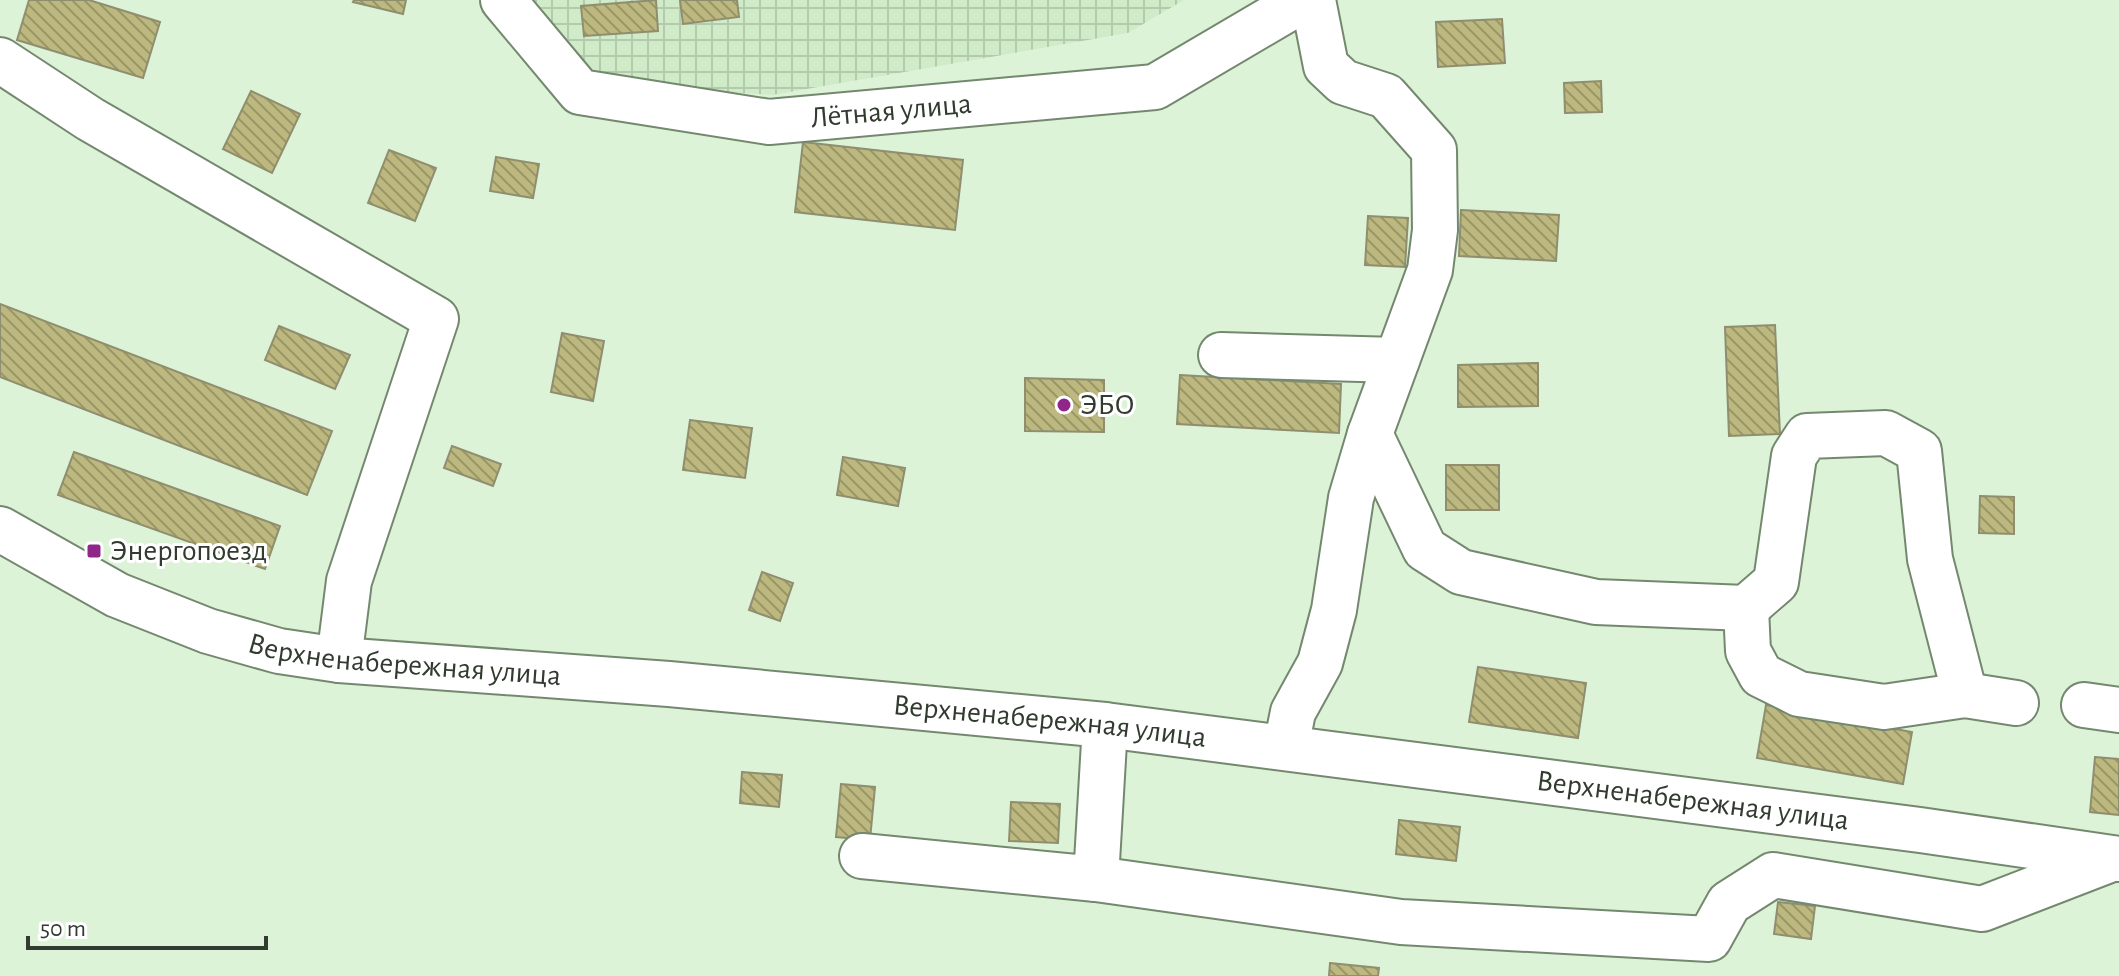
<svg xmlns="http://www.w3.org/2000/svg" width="2119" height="976" font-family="'Alegreya Sans',sans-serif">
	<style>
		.industrial { fill: url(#industrial-grid) }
		.building { fill: url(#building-back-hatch); stroke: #8f8e6f; stroke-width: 2 }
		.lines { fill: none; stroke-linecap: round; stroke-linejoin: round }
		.minor-casing { stroke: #74886f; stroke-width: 48 }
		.minor { stroke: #fff; stroke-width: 44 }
		.poi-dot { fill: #912689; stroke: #fff; stroke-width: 3 }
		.labels { text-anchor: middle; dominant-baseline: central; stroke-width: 6; stroke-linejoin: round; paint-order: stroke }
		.street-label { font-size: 30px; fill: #323b30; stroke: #fff }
		.poi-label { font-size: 30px; fill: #323b30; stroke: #fff; text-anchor: start }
	</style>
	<defs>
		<pattern id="industrial-grid" width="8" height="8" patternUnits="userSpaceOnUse" patternTransform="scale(2)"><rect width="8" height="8" fill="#d0ebc8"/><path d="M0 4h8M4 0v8" fill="none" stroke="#b3caac"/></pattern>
		<pattern id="building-back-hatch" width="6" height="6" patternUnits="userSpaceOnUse" patternTransform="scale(2)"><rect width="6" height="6" fill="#bcb87f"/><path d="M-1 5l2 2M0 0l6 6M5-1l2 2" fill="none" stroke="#999768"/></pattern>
	</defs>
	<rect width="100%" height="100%" fill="#ddf3d7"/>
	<path class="industrial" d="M521,0H1184L1128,33L772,95L607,84Z"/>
	<g class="building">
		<path d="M29,0H89L160,22L143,78L17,40Z"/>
		<path d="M354,0H406L403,14L353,2Z"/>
		<path d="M656,0L658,31L584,36L581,6Z"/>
		<path d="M680,0H737L739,17L683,24Z"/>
		<path d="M1502,19L1505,63L1438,67L1436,22Z"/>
		<path d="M1601,81L1602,112L1565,113L1564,83Z"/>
		<path d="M251,91L300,114L272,173L223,149Z"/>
		<path d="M803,142L963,160L955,230L795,212Z"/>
		<path d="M389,150L436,168L415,221L368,203Z"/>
		<path d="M496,157L539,164L533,198L490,191Z"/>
		<path d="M1461,210L1559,215L1556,261L1459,256Z"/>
		<path d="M1368,216L1408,218L1405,267L1365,265Z"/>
		<path d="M0,304L332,431L307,495L0,377Z"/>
		<path d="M1775,325L1780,434L1729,436L1725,327Z"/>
		<path d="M279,326L350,355L335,389L265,360Z"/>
		<path d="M562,333L604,341L593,401L551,392Z"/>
		<path d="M1538,363V406L1458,407V365Z"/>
		<path d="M1180,375L1341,384L1339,433L1177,424Z"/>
		<path d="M1025,378L1104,380V432L1025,431Z"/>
		<path d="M690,420L752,428L745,478L683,470Z"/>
		<path d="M452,446L501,464L493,486L444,468Z"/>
		<path d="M74,452L280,526L265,569L58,495Z"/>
		<path d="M843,457L905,468L898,506L837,495Z"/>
		<rect x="1446" y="465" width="53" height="45"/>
		<path d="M1980,496L2014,497V534L1979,533Z"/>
		<path d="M762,572L793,583L780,621L749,610Z"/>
		<path d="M1478,667L1586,683L1578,738L1469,722Z"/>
		<path d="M1766,705L1912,732L1903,784L1757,758Z"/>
		<path d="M2095,757L2119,759V815L2090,812Z"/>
		<path d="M742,772L782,775L779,807L740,803Z"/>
		<path d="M841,784L875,787L870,840L836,837Z"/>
		<path d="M1011,802L1060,804L1058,843L1009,841Z"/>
		<path d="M1399,820L1460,827L1456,861L1396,854Z"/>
		<path d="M1778,902L1815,906L1811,939L1774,934Z"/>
		<path d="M1330,963L1379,968L1378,976H1329Z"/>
	</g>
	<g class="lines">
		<g class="minor-casing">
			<g id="minor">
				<path id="s1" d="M503,0L580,92L769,122L1155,87L1303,0"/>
				<path d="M0,60L90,119L436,319L349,581L339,660"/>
				<path d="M1221,355L1397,360"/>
				<path d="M1370,434L1425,549L1461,572L1596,602L1746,608L1776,582L1794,456L1807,436L1886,433L1919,451L1930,559L1965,695"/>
				<path id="s2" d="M0,529L117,595L208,631L279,651L339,660L669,684L1105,725L1920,830L2119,859"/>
				<path d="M1746,608L1748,651L1761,675L1799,694L1884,707L1965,695L2016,703"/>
				<path d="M2084,705L2119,710"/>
				<path d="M1286,747L1293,712L1320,663L1334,610L1351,498L1370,434L1430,270L1435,230L1434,150L1386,96L1343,82L1326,66L1313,0"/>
				<path d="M862,856L1096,879L1105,725"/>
				<path d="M1096,879L1401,922L1709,939L1729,903L1773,875L1982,909L2109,860"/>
			</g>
		</g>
		<use href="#minor" class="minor"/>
	</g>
	<g class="poi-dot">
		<circle cx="1064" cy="405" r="8"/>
		<rect x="86" y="543" width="16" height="16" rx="4"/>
	</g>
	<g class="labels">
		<g class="street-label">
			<text stroke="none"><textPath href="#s1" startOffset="434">Лётная улица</textPath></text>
			<text stroke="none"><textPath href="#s2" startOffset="432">Верхненабережная улица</textPath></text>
			<text stroke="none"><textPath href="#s2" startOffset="1080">Верхненабережная улица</textPath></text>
			<text stroke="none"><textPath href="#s2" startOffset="1728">Верхненабережная улица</textPath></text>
		</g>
		<g class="poi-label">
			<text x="1080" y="405">ЭБО</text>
			<text x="110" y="551">Энергопоезд</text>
		</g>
	</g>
	<path d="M28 936v12h238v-12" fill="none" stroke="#323b30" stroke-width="4"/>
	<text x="40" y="936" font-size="24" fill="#323b30" stroke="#ffffff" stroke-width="6" paint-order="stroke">50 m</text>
</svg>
